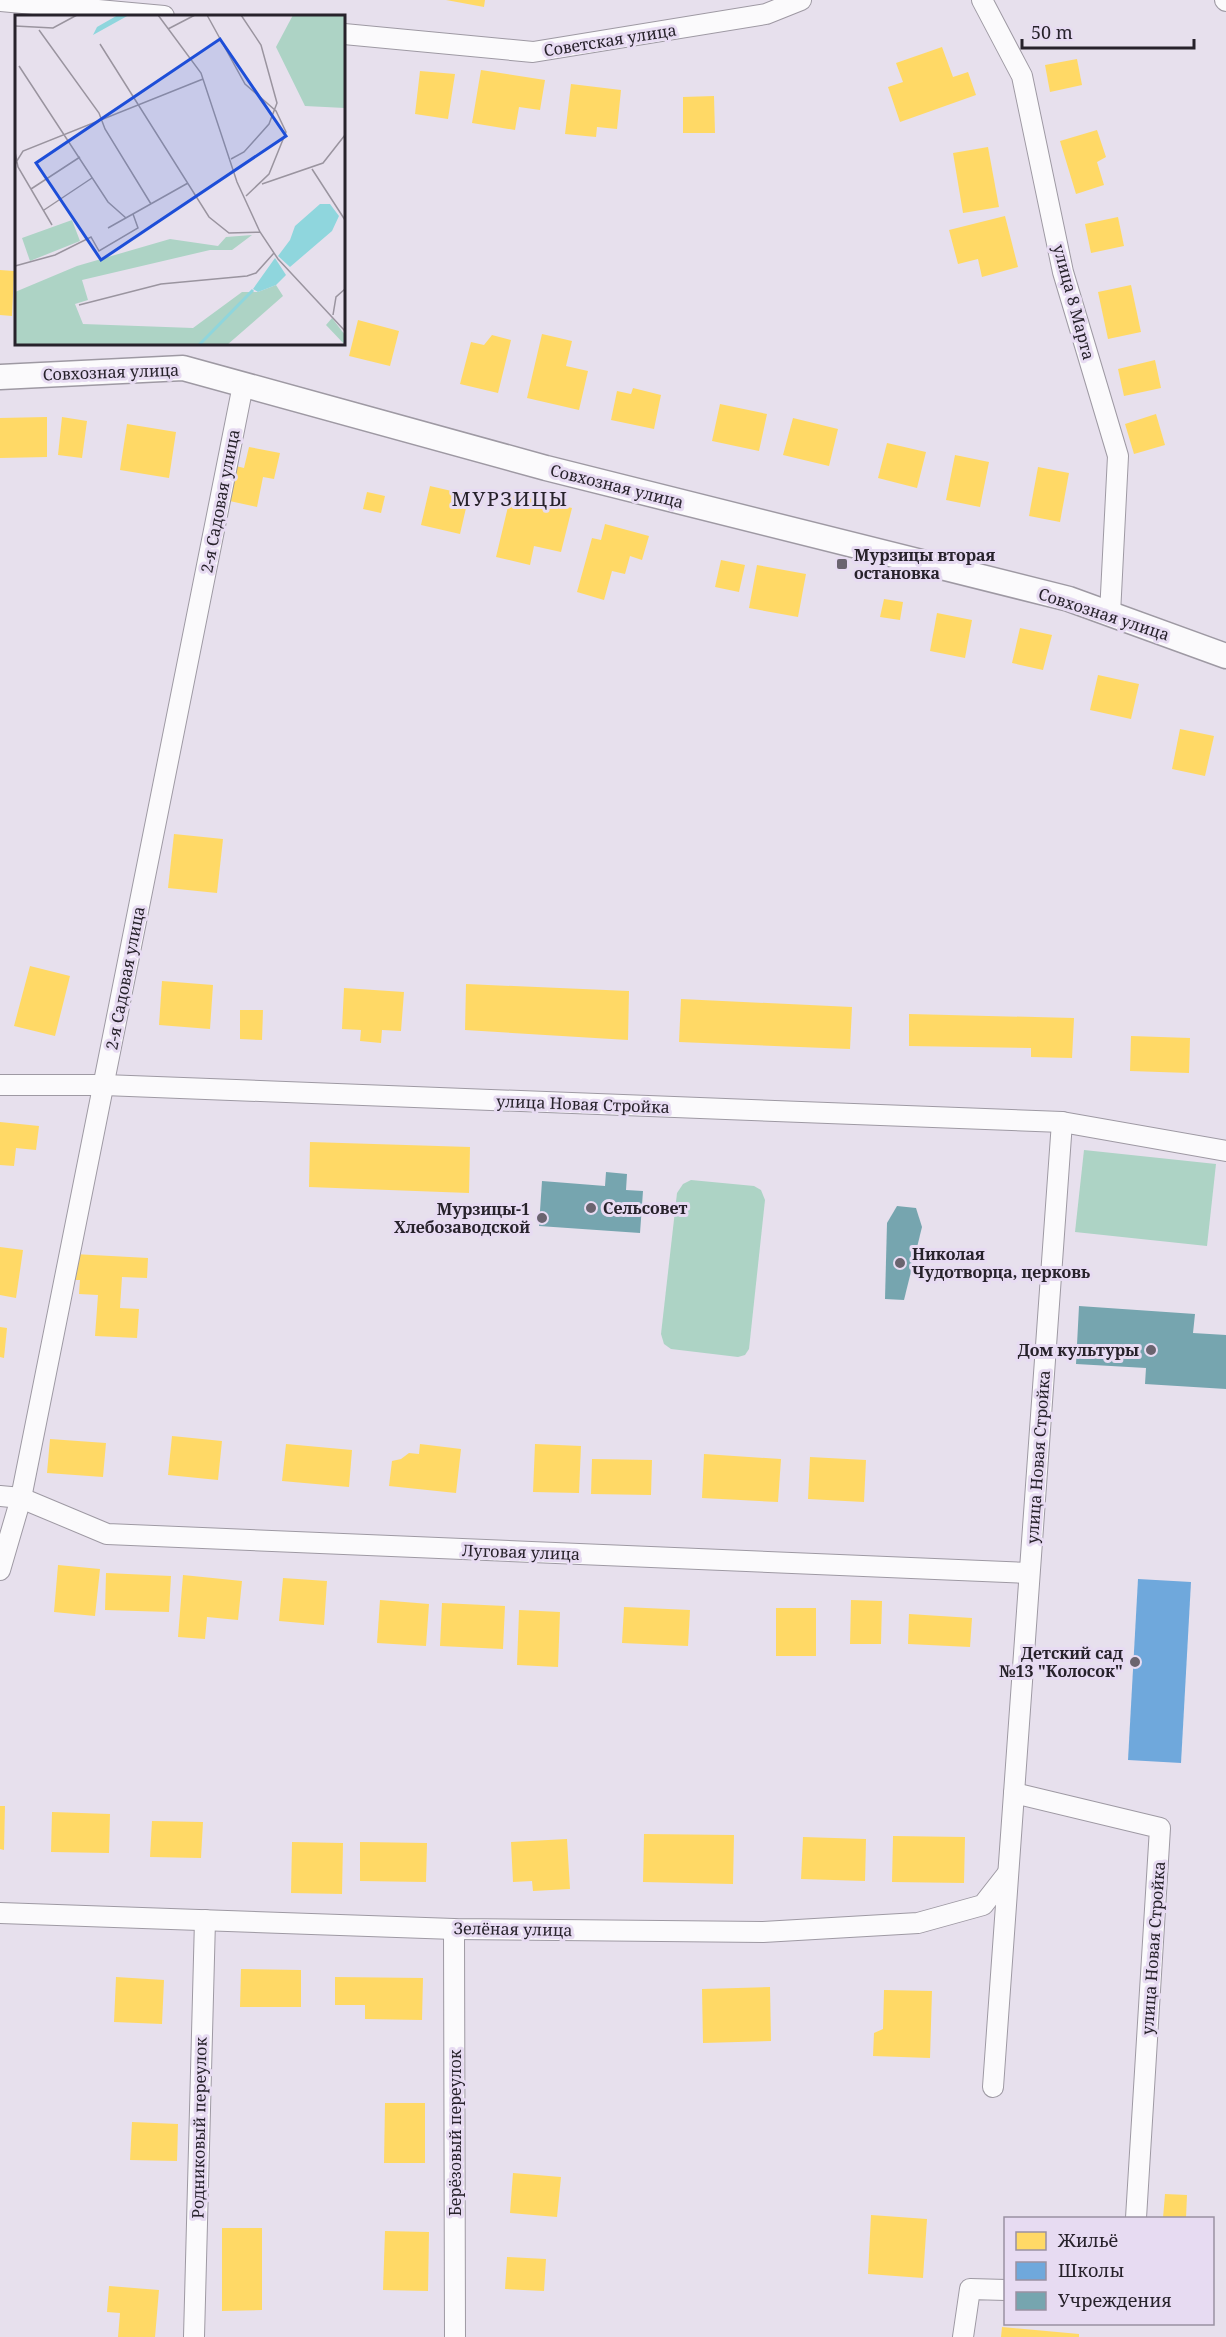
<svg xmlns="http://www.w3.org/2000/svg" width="1226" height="2337" font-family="'Noto Serif',serif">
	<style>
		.green { fill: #add3c5 }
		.homes { fill: #ffd966 }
		.schools { fill: #6fa8dc }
		.public { fill: #76a5af }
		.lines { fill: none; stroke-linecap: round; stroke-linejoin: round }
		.minor-casing { stroke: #9e99a3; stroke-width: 22 }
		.tertiary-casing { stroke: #9e99a3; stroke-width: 27 }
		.minor { stroke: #fbfafc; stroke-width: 20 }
		.tertiary { stroke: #fbfafc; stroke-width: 24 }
		.poi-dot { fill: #6a646f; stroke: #e7dbf2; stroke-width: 2 }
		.labels { text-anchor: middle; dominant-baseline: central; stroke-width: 6; stroke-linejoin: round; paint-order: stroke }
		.street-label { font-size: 16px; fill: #27222b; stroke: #e7dbf2 }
		.poi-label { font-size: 16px; font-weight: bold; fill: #27222b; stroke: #e7dbf2; text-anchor: start }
		.quarter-label { font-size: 20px; letter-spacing: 1.5px; fill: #27222b; stroke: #e7dbf2 }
		.inset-river { fill: none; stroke: #8fd6dd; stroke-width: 3 }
		.inset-road { fill: none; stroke: #9a949f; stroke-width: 1.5 }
		.view { fill: #1d4ed8; fill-opacity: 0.15; stroke: #1d4ed8; stroke-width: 3 }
		.inset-edge { fill: none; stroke: #27222b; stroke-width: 3 }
	</style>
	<rect width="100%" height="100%" fill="#e7e0ed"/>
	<g class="green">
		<path d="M1084,1150L1216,1164L1207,1246L1075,1232Z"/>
		<path d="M691,1180L754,1186L761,1190L765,1200L749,1349L745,1355L738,1357L671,1349L664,1344L661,1334L677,1193L683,1184Z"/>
	</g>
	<g class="homes">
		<path d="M446,0H485L484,7Z"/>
		<path d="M942,47L953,77L968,72L976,95L900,122L888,87L903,82L896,63Z"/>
		<path d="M1077,59L1082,85L1050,92L1045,65Z"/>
		<path d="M481,70L545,80L540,110L519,107L515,130L472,123Z"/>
		<path d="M420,71L455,74L448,119L415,114Z"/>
		<path d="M571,84L621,90L617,129L597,127L596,137L565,134Z"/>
		<path d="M714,96L715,133H683V97Z"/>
		<path d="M1097,130L1106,157L1097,162L1104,185L1076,194L1060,141Z"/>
		<path d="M988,147L999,207L963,213L953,153Z"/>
		<path d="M1005,216L1018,267L982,277L978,259L958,264L949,230Z"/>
		<path d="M1118,217L1124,246L1091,253L1085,224Z"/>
		<path d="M0,270L14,271L12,316L0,315Z"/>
		<path d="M1131,285L1141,332L1108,339L1098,292Z"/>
		<path d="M358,320L399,331L390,366L349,356Z"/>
		<path d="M542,334L572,341L566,366L588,371L579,410L527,398Z"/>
		<path d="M492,335L511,340L498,393L460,384L471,342L484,345Z"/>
		<path d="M1155,360L1161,388L1124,396L1118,369Z"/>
		<path d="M633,388L661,395L654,429L611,420L617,391L631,394Z"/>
		<path d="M720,404L767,414L759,451L712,441Z"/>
		<path d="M1156,414L1165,445L1134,454L1125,424Z"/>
		<path d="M47,417V457L0,458V418Z"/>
		<path d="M62,417L87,421L82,458L58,455Z"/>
		<path d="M793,418L838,429L829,466L783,455Z"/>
		<path d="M127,424L176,432L169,478L120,470Z"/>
		<path d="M887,443L926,452L917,488L878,478Z"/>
		<path d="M249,447L280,453L274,479L263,477L257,507L225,500L232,465L244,468Z"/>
		<path d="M955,455L989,462L980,507L946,500Z"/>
		<path d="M1038,467L1069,473L1060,522L1029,516Z"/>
		<path d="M430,486L469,495L460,534L421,525Z"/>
		<path d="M367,492L385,496L381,513L363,509Z"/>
		<path d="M511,494L572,508L561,552L534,546L530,565L496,557Z"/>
		<path d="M605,524L649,536L642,560L630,556L625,574L612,571L604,600L577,592L592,538L601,540Z"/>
		<path d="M721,560L745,565L739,592L715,587Z"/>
		<path d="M757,565L806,574L798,617L749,608Z"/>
		<path d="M884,599L903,602L900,620L880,617Z"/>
		<path d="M937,613L972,620L965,658L930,651Z"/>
		<path d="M1020,628L1052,635L1043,670L1012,663Z"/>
		<path d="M1098,675L1139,684L1131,719L1090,710Z"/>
		<path d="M1180,729L1214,736L1205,776L1172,769Z"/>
		<path d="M174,834L223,839L217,893L168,888Z"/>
		<path d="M30,966L70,976L55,1036L14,1026Z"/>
		<path d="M162,981L213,985L210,1029L159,1025Z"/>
		<path d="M466,984L629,991L628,1040L465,1030Z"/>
		<path d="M344,988L404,992L401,1031L382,1030L381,1043L360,1041L361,1030L342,1029Z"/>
		<path d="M681,999L852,1007L850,1049L679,1042Z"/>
		<path d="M240,1010H263L262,1040L240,1039Z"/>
		<path d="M909,1014L1074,1018L1072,1058L1031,1057V1048L909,1046Z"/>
		<path d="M1131,1036L1190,1038L1189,1073L1130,1071Z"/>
		<path d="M0,1122L39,1126L36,1150L16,1148L14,1166L0,1165Z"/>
		<path d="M310,1142L470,1147L469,1193L309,1187Z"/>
		<path d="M0,1247L23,1250L16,1298L0,1295Z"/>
		<path d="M74,1254L148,1258L147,1278L122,1277L120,1308L139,1309L137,1338L95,1336L98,1295L79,1294L80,1280H72Z"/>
		<path d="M0,1327L7,1328L4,1358L0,1357Z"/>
		<path d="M172,1436L222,1441L218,1480L168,1475Z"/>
		<path d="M50,1439L106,1443L103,1477L47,1473Z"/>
		<path d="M286,1444L352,1450L349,1487L282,1481Z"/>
		<path d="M420,1444L461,1449L456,1493L389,1486L392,1461L401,1459L409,1453L419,1454Z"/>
		<path d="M535,1444L581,1446L579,1493L533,1492Z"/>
		<path d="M704,1454L781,1459L778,1502L702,1498Z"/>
		<path d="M810,1457L866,1460L864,1502L808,1499Z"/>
		<path d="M592,1459L652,1460L651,1495L591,1494Z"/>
		<path d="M58,1565L100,1569L95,1616L54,1612Z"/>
		<path d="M106,1573L171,1576L169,1612L105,1610Z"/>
		<path d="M183,1575L242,1581L238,1620L207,1617L205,1639L178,1637Z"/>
		<path d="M283,1578L327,1581L324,1625L279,1621Z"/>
		<path d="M380,1600L429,1604L426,1646L377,1643Z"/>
		<path d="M851,1600L882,1601L881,1644H850Z"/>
		<path d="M442,1603L505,1606L503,1649L440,1646Z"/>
		<path d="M624,1607L690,1610L688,1646L622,1643Z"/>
		<rect x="776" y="1608" width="40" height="48"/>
		<path d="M519,1610L560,1612L558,1667L517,1665Z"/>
		<path d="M909,1614L972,1618L970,1647L908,1644Z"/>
		<path d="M0,1806H5L4,1850L0,1849Z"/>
		<path d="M52,1812L110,1814L109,1853L51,1852Z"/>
		<path d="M152,1821L203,1822L201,1858L150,1857Z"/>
		<path d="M644,1834L734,1835L733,1884L643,1882Z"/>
		<path d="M893,1836L965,1837L964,1883L892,1882Z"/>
		<path d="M803,1837L866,1839L865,1881L801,1879Z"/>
		<path d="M567,1839L570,1889L533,1891L532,1881L513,1882L511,1842Z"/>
		<path d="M292,1842L343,1843L342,1894L291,1893Z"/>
		<path d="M360,1842L427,1843L426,1882L360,1881Z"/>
		<path d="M241,1969L301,1970V2007H240Z"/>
		<path d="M116,1977L164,1980L162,2024L114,2022Z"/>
		<path d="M335,1977L423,1978L422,2020L365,2019V2005H335Z"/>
		<path d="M770,1987L771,2041L703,2043L702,1989Z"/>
		<path d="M884,1990L932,1991L930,2058L873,2056L874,2033L883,2029Z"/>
		<path d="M385,2103H425V2163H384Z"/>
		<path d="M132,2122L178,2124L177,2161L130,2160Z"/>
		<path d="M513,2173L561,2177L557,2217L510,2213Z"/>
		<path d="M1165,2194L1187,2195L1186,2218H1163Z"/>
		<path d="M871,2215L927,2219L923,2278L868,2274Z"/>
		<path d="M222,2228H262V2310L222,2311Z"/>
		<path d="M385,2231L429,2232L428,2291L383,2290Z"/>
		<path d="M507,2257L546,2259L544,2291L505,2289Z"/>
		<path d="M109,2286L159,2290L155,2337H118L120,2313L107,2312Z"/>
		<path d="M1002,2327L1079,2334V2337H1001Z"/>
	</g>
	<path class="schools" d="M1138,1579L1191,1582L1181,1763L1128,1760Z"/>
	<g class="public">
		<path d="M606,1172L627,1174L626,1190L643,1191L640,1233L539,1226L542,1181L605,1186Z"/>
		<path d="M897,1206L916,1208L922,1227L904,1300L885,1299L887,1223Z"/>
		<path d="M1079,1306L1195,1314L1193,1333L1226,1335V1389L1145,1384L1146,1368L1076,1364Z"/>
	</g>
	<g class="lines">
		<g class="minor-casing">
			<g id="minor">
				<path d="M982,0L1022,76L1063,272L1118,456L1110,614"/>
				<path d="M1225,0L1226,1"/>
				<path d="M0,1L164,16"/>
				<path d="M344,34L533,52L766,14L801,0"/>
				<path d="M0,1085H104L1062,1122L1226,1151"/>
				<path d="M0,1496L21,1498L107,1534L1029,1573"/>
				<path d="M0,1570L21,1498L243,385"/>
				<path d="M1014,1793L1160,1828L1136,2218"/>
				<path d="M0,1913L454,1929L763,1932L918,1923L983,1905L1008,1873"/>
				<path d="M454,1929L455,2337"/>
				<path d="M993,2087L1062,1122"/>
				<path d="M194,2337L205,1920"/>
				<path d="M963,2337L970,2289L1006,2290"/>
			</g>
		</g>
		<g class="tertiary-casing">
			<path id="tertiary" d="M0,377L183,368L546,468L1069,599L1226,656"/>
		</g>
		<use href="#minor" class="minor"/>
		<use href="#tertiary" class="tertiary"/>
	</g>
	<g class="poi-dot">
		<rect x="836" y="558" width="12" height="12" rx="3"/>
		<circle cx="591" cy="1208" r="6"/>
		<circle cx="542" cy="1218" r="6"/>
		<circle cx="900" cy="1263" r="6"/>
		<circle cx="1151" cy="1350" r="6"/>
		<circle cx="1135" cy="1662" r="6"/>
	</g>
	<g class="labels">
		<g class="street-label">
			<text transform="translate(610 40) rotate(-9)">Советская улица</text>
			<text transform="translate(1074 302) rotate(75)">улица 8 Марта</text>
			<text transform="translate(111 372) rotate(-2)">Совхозная улица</text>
			<text transform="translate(617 486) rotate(14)">Совхозная улица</text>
			<text transform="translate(220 501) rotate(-79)">2-я Садовая улица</text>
			<text transform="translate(1104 614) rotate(18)">Совхозная улица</text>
			<text transform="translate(125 978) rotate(-79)">2-я Садовая улица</text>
			<text transform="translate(583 1104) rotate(2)">улица Новая Стройка</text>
			<text transform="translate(1038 1457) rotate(-86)">улица Новая Стройка</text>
			<text transform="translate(521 1552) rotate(2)">Луговая улица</text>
			<text transform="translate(513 1929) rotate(1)">Зелёная улица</text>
			<text transform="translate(1153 1948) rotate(-86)">улица Новая Стройка</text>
			<text transform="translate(199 2128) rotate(-89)">Родниковый переулок</text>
			<text transform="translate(455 2133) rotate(-90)">Берёзовый переулок</text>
		</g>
		<g class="poi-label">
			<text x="854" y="555">Мурзицы вторая<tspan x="854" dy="18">остановка</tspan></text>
			<text x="603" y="1208">Сельсовет</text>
			<text x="530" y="1209" text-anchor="end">Мурзицы-1<tspan x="530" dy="18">Хлебозаводской</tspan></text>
			<text x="912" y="1254">Николая<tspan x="912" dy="18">Чудотворца, церковь</tspan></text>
			<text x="1139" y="1350" text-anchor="end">Дом культуры</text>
			<text x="1123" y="1653" text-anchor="end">Детский сад<tspan x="1123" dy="18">№13 "Колосок"</tspan></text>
		</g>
		<g class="quarter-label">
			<text x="510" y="498">МУРЗИЦЫ</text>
		</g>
	</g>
	<g transform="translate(15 15)">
		<rect width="330" height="330" fill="#e7e0ed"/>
		<path d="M278,0H330V93L290,91L261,32ZM57,205L65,226L15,246L7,223ZM237,220L217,235H195L67,265L73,285L60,289L68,309L178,313L227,277H243L261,270L268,281L212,330H0V277L62,251L155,224L203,231L211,222ZM317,303L330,320V330L311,310Z" fill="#add3c5"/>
		<path d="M103,0H114L78,20L82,12ZM305,189H315L324,201L317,216L275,252L263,241L275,225L280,211ZM260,243L271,260L261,270L243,277L238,274Z" fill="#8fd6dd"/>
		<path class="inset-river" d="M184,330L238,275"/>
		<path class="inset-road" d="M143,0L186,58L222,167L245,217L263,244L330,316M192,0L230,69L261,96L271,117L254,159L231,181M0,11L38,13L62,0M153,14L180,0M24,15L84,98L90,114L136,189M85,29L194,202L214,218L245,217M4,51L93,187L111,203M0,137L3,152L37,210M216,144L229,137L254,109L262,88L246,30L226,0M0,149L8,136L188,64M297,154L330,205M247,169L308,148L330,120M16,174L65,142M29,195L77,163M93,213L173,168M0,251L40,240L76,222L84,236L123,213L118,199M64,290L146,269L232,261L241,258L259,238M318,300L321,282L330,274"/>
		<path class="view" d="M205,24L271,121L86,245L21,148Z"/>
		<rect width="330" height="330" class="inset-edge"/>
	</g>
	<rect x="1004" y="2217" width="210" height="108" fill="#e7dbf2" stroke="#9a91a2" stroke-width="1.5"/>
	<rect x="1016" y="2232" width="30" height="18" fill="#ffd966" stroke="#9a91a2" stroke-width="1.5"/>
	<text x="1058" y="2247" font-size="18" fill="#27222b">Жильё</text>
	<rect x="1016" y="2262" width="30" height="18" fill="#6fa8dc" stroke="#9a91a2" stroke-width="1.5"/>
	<text x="1058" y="2277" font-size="18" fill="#27222b">Школы</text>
	<rect x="1016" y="2292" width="30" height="18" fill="#76a5af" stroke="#9a91a2" stroke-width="1.5"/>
	<text x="1058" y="2307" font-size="18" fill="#27222b">Учреждения</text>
	<path d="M1022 39v9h172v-9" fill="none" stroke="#27222b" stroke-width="3"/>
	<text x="1031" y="39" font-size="18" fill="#27222b" stroke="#e7dbf2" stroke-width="4.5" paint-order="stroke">50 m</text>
</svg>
